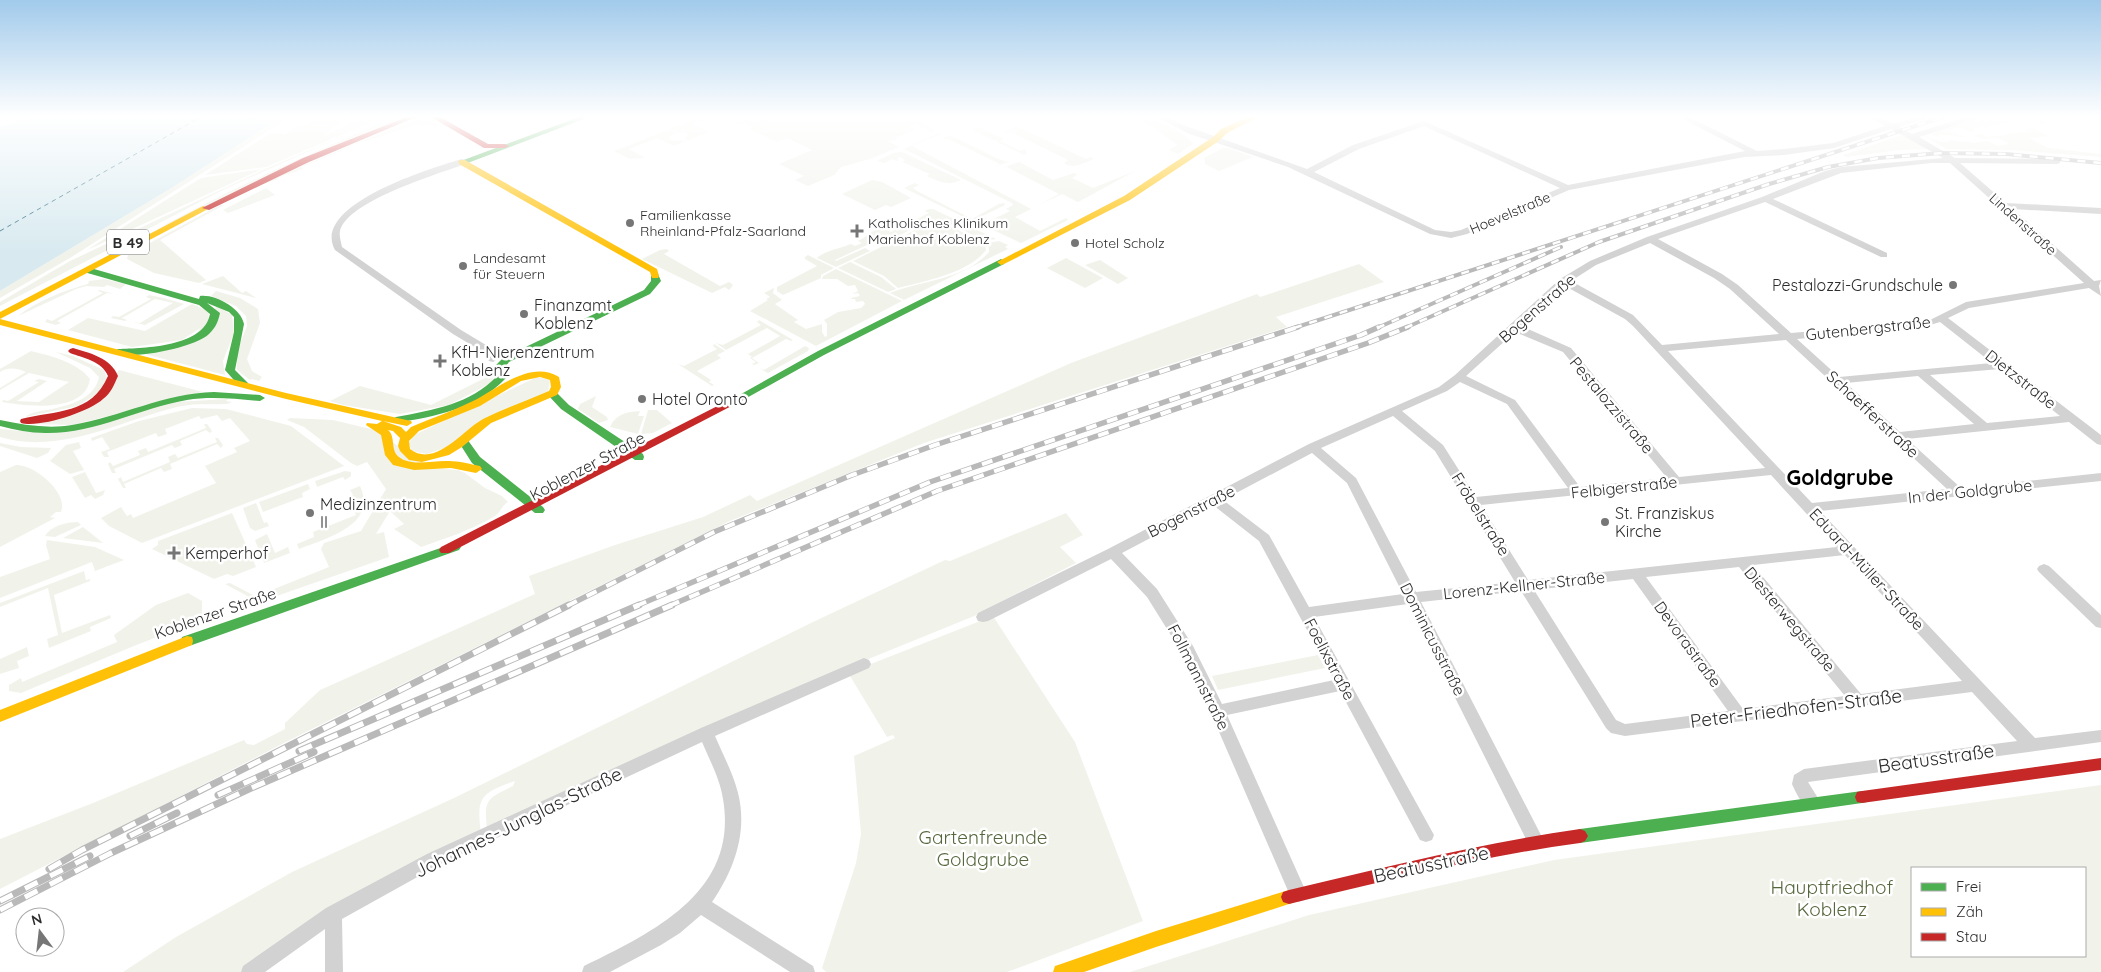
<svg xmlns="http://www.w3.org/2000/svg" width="2101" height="972" font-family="Quicksand,sans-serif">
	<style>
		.green { fill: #f1f3eb; fill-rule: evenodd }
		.water { fill: #d8eaf0 }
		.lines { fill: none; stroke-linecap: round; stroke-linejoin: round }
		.ferry { stroke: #3f788b; stroke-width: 1; stroke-dasharray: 4.5 4; stroke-linecap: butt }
		.street { fill: #d2d2d2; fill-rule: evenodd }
		.fast { fill: #4caf50; fill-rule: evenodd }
		.slow { fill: #ffc107; fill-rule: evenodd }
		.jam { fill: #c62828; fill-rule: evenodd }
		.rail-far2-casing { stroke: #b9b9b9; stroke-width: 4 }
		.rail-far1-casing { stroke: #b9b9b9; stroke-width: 5.5 }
		.rail-casing { stroke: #b9b9b9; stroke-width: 7 }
		.rail-far2 { stroke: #fff; stroke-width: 2.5; stroke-dasharray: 8; stroke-linecap: butt }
		.rail-far1 { stroke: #fff; stroke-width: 4; stroke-dasharray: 11; stroke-linecap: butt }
		.rail { stroke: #fff; stroke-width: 5; stroke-dasharray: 14; stroke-linecap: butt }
		.poi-dot { fill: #767676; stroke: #fff; stroke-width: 2 }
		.labels { text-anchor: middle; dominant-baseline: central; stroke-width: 5; stroke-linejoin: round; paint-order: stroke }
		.far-street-label { font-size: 14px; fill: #2d2d2d; stroke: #fff }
		.far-poi-label { font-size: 14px; fill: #2d2d2d; stroke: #fff; text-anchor: start }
		.shield { fill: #fff; stroke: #6c6c6c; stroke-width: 1 }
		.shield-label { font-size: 15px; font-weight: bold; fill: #2d2d2d }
		.poi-label { font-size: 16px; fill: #2d2d2d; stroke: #fff; text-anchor: start }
		.street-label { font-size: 16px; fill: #2d2d2d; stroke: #fff }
		.near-street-label { font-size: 19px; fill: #2d2d2d; stroke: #fff }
		.near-park-label { font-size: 19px; fill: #56673d; stroke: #fff }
		.district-label { font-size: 21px; font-weight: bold; fill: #000; stroke: #fff }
	</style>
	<rect width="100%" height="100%" fill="#fff"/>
	<g class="green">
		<path d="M282,117H290L70,258L0,298V291L173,187Z"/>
		<path d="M318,117H374L378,119L266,167L205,175L271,133L286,134L298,125L334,127L324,135L325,136C337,128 347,127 358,119L348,118L336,126L307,125Z"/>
		<path d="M701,117H713L693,124L709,132L688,140L685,139L688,135L686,133H675L669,137L670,140L686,141L674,146L657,138L629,149L645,158L630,159L614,151Z"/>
		<path d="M727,117H911L936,131L930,132L916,123L909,126L915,130L895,138L897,140L888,141L899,147L873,158L841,167L834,175L808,186L795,180L804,176L779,164L812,150L787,138L777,142L749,129L753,127L745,123L740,125L734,122L736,121Z"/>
		<path d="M1131,117C1135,117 1140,116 1144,117C1156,119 1188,133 1193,144L1178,154L1169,150L1177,145L1153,127Z"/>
		<path d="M1981,117H2032L2048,123L2042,124L2031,118L2010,120L2008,121L2009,123L1992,125L1993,126L1972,128L1975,131L1970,132L1959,127L1949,131L1966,137C1956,137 1948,134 1938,135L1940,137L1930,134Z"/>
		<path d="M423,118L440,125L435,127L428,124L422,126L419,124L359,143L302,167L303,169L277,178L279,179L260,185C313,161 367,138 423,118Z"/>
		<path d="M401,119L155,230C213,199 272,170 333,144C354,135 378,121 401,119Z"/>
		<path d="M377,121L225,189L0,306V302L70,261L265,169Z"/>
		<path d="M1016,126L1086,159L1091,157L1094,159C1084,163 1072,170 1064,163L1068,160L1011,132L1006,134L1005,132Z"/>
		<path d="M979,127L1004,139L1000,141L1020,151L1025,149L1027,153L1024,155L997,142L999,141L993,140L972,130Z"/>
		<path d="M2033,128L2048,136L2029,138L2048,148L2101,154V157L2011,150L1947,149L1924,136L1941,142H1950L1948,140L1968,142L1966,140L1972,143L1988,141L1997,146L2009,144L1998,138L1983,139L1973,136L1981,134L1987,137L2008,135L2007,134L2028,132L2025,129Z"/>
		<path d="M939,133L941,134L912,146L1031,209L1015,217L1040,231L1066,218L1068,220L1021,243L980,224V221L986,218L990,221L1010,211L1006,209L1013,205L1012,203L904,149Z"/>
		<path d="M950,135L998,159L1008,162L994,167L1000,164L948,139H942Z"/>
		<path d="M1902,135L1928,149L1900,150L1847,157L1843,155Z"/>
		<path d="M1223,148H1229L1253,157L1219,171L1205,164L1204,158Z"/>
		<path d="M901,152L904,153L961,180C948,186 940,182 927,176L930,174L902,162L905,160L900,157L897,159L899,160L897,161L892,159L884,163L877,161L894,153Z"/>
		<path d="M1019,162L1053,180L1074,173L1077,175L1072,178L1093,188L1135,171L1078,202L1062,194L1039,205L1059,194L1007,167L1000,169Z"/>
		<path d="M262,169L87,250L201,178Z"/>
		<path d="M872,180L882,182L911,198L891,207L886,205L875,210L842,194Z"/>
		<path d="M915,183L919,185L913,188L917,191L972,219L999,204L1004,203L1005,205L972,221L904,188Z"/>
		<path d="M266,188L275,195L228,213L223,210Z"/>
		<path d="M220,205H224L160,240L206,280L199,283L154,273L127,259L128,255L135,251Z"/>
		<path d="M929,209H933L996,239C973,244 953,215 925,221L892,240H884L869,244L835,260L836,261L865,248L870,251L836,267L817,258C826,250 839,249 851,244L855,246L862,243L858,241C873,234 874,224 891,232L929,213L925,211Z"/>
		<path d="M931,222L943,223L985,243L986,250C969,273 925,281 898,288L884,276L853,261Z"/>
		<path d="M999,241L1008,245L1005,247L1008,249L904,300L890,293C922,280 965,280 989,252L988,243Z"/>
		<path d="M667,249L669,251L664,254L720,286L729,282L733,285L731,288L729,290L725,287L712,293L642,259L660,250Z"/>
		<path d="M808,255L834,268L821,275V278L783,295L777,291V287L817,266L805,259V257Z"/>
		<path d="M1066,258L1103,278L1085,288L1047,268Z"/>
		<path d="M1100,260L1128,278L1118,284L1085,265Z"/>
		<path d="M850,262L881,277L896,289L888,292L838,268Z"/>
		<path d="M1359,264L1384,282L1276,317L1287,327L924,443L730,521L286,742L0,889V839L93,803L244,740L247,744L254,745L285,729V723L320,690L535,594L529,576L615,545L703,517L750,495L757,501L1071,363L1257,294L1260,297Z"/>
		<path d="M836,269L902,301L816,346L750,311L768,300L766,299L770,297L764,293L774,288L773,293L782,300L775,304L798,320L794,322L806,329L822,324V332L825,337L827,336V324L824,320L838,312L861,308L865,304L863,301L856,302L855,299H852L851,298L860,296L858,293L852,294L858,291L855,285L848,286L837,279H822L823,276Z"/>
		<path d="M223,276L242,293L246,291L256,298L202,284Z"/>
		<path d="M104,279L126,284L120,289L107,285L104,287L86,286L76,289L18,316C37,301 65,290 88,284L89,281Z"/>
		<path d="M99,290L114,294L107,293L57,321L61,323L56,325L45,322L47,319L52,321L103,293L98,291Z"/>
		<path d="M216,291L240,298L258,309L260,323L247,359L252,371L262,377L259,381L252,379L250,380L237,370V351L247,326L246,316L236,306L211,296Z"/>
		<path d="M149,295L164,298L184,304L145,325L133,322L140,323L173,303L155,299L122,318L127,320L125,321L111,318L113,316L119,317L151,299L146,297Z"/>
		<path d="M192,304L209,311L208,323L182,340L132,347L68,330L88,318L145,331Z"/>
		<path d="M217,306L232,315L234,333L223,361L225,375L145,354L190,342Z"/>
		<path d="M759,320L793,340L791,341L786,339L752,358L759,363L754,365L752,364L756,362L750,358L752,357L748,354L780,336L767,328L726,350L716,343L723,345L761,325L757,322Z"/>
		<path d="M714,344L725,351L717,355L721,358L697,371L711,380L709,382L714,385L712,386L678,364L684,366L717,349L713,346Z"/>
		<path d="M805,346L809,348L808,351L768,373L759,368L764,370Z"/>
		<path d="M31,351C51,356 77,362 90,379C85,414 25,406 2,402L3,400L8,401L39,382L34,381L39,379L47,381L17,401L39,402L69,382L29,373L0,390V388L26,372C18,369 10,366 0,372V369Z"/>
		<path d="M56,352L73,356L104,370L107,378L98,393L78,406L25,417C33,411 43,411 52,409C71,405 95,398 99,377L90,368Z"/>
		<path d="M119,370L203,392L73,425L28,424L91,405Z"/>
		<path d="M495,373L491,383L449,405L400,414L343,405L330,401L360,386L431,405Z"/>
		<path d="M537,377L550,380L548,392L450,446L427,454L411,451L409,443L414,435Z"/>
		<path d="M596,396L592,407L607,417L608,420L599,423L578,409L580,404Z"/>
		<path d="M228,399L226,401L232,402L227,404C210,405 194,403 177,407C120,421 60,455 0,437V429L43,433L174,402Z"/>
		<path d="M192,408L226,409L291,426L344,466L142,543L109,526L101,518L121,507L127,516L131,514L133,518L216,483L205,466L237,452L234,448L250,441L230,418L222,421L217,415L201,419L199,416L165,429L167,434L158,437L156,433L107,452L109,457H104L101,452L110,449L102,437L92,441L91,438L139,421Z"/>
		<path d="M648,410H657L672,423L653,433L641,434Z"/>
		<path d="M640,411L638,416H644L638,434L610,427C616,414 626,412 640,411Z"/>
		<path d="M290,418L333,420L375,430L430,468L458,470L465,473L485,488L502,496L508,502C501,506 501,512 495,516C472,530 446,538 421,547L394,529L404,524L390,511L376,534L384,532L389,557L268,599H253L225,584L230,583L253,595H259L329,567L321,549L324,543L361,531L386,489L367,462L357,466L351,463L304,427L287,420Z"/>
		<path d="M204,424H207L212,431L210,433L206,430L180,441L182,445L175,448L172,445L114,469L116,473H112L108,464L110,462L113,466L140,455L138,451L146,448L148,452L206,428Z"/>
		<path d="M215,438H218L223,445L221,448L217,444L170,464L172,469L164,472L161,468L124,484L126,488H123L118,479L121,477L123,482L170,462L168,457L175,454L178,458L217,442Z"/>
		<path d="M79,442L81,448L73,451L84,470L70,474L50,461L66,445Z"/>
		<path d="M0,443L21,447L51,448L48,453L37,458L0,446Z"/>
		<path d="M16,465C34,464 69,493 61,512H56L50,517L55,518L0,547V472Z"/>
		<path d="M345,471L351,472V476L345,480L343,477L317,487L315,481Z"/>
		<path d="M85,472L96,493L105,490L103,495L95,499L91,495L85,498L72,477Z"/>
		<path d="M308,484L310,489L302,493L303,497L263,512L259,502Z"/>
		<path d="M360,486C378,525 327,538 299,549L297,544L314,537L313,532L356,515L348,497L353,495L350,490Z"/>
		<path d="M256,503L264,523L267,522L269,526L255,531L250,528L243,508Z"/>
		<path d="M232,513L256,567L233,576L227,574L214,579L152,549L158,545V541Z"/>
		<path d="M1066,513L1083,535L1060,547L1076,563L989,608V610L839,671L487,830C484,799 486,799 513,786L515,781C481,793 476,797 481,833L244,972H123L176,937L292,872L454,798L815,621L945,560L950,561Z"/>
		<path d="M78,522L81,525L55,537L45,536C51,526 66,522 78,522Z"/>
		<path d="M83,527L103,543L63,538Z"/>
		<path d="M267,534L275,553L288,547L290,553L264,563L255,540Z"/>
		<path d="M47,540L95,547L124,560L95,571L92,562L0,598V577L50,559L46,545Z"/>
		<path d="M84,571L86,580L90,579V581L54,595L62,633L110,615L111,618L90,627L91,631L49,648L47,639L58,635L48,588L0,607V603Z"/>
		<path d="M188,593L202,601V614L198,621L134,646L21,693L9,691V685L21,678L22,682L117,642L114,635L156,605Z"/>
		<path d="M993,616L1075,742L1143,921L1007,972H826L822,968L856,863L861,834L854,756L895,738L893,735L887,737L850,676L853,671Z"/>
		<path d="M27,647L29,656L17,661L19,668L0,674V659Z"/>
		<path d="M1318,655L1325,668L1218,690L1212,676Z"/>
		<path d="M2101,785V972H1130L1309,915L1554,860ZM1912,868H2085V956H1912Z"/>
	</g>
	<path class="water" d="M20,117H282L173,187L0,291V127L16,122Z"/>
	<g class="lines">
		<path class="ferry" d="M0,231L201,117"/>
		<g class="street">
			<path d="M1157,117H1167L1186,126L1307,169L1353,145L1424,121L1568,185L1745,151L1679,117H1689L1757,151L1784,149L1833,143L1885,126L1869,117H1879L1893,124L1915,117H1926L1925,119L1899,127L1912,134L1966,117H1977L1976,119L1919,137L1955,158L2060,159V163L2057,164L1960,163L2006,203L2101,208V214L2013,209L2094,281L2101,280L2099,286L2101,296L2089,288L1969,308L1948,318L2101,435V445L2097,444L2069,422L1907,439L1961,488L2101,473V481L1820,511L2035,738L2101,730V742L1808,782L1821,803L1819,808C1805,813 1797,795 1792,784L1794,775L1804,769L2017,741L1972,692L1625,736L1611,733L1606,728L1521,591L1421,602L1542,837L1544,842L1542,847L1536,850L1530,847L1408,604L1314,617L1434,835L1432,840L1426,842L1420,840L1340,691L1227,715L1307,894L1304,900L1298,902L1292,900L1210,711L1182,653L1147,597L1111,559L988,621L983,622L978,621L976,617L978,613L1108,549L1309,444L1439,387L1455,375L1560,279L1590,261L1647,237L1762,197L1825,171L1841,167L1943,158L1891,129L1834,148L1784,155L1744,157L1569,190L1467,234L1451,238L1430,234L1288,167L1187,133ZM1424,126L1560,188L1461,230L1451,232L1435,230L1314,172L1359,149ZM1931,163H1950L2084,283L1966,302L1930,320L1920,322L1791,333L1738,285L1722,274L1658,239L1765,202L1881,257H1887V253L1773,199L1841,173ZM1650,243L1714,278L1730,289L1779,334L1662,345L1633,315L1571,281L1596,265ZM1565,286L1625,319L1633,326L1765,468L1679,477L1571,348L1521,326ZM1940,322L1992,363L1839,377L1797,339L1920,328ZM1515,332L1563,352L1667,478L1580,487L1515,400L1466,376ZM1786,340L1947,489L1812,503L1668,351ZM2000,369L2060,416L1987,423L1930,375ZM1918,376L1974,424L1900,432L1846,383ZM1460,382L1507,404L1568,488L1476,497L1443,445L1402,411L1447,391ZM1393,416L1435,451L1515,582L1416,592L1356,478L1321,448ZM1312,453L1347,483L1403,594L1309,607L1269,535L1223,500ZM1771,475L1837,547L1528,580L1481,505ZM1213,505L1259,541L1334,680L1222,704L1193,646L1157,589L1122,553ZM1845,555L1962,681L1861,694L1753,565ZM1739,567L1845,696L1743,709L1646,577ZM1633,579L1728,711L1625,724L1616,720L1534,590Z"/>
			<path d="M462,159L465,160V164C438,174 347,201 340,231C339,236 341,242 342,247L461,330L491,348L498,359L493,362L489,361L483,352L453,334L335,250C310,205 431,168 462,159Z"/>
			<path d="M2044,564L2049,566L2101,615V628L2096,627L2039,572L2037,569L2039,566Z"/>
			<path d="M864,658L869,660L871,664L869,668L715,736C723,755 733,773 738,793C748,832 734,870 712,902L813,966L815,972H790L701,915L680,933L661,945L610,972H582L584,966C653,932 739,892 723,799C720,779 710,761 702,742L439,865L342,919L343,972H325V929L265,972H241L243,966L326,908L427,854L701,728Z"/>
		</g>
		<g class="fast">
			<path d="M579,117H589L465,164L458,162Z"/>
			<path d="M1001,259L1005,262L1004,264L824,355L743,400L739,401L734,398L818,351Z"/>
			<path d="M87,267L199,299L200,296C215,294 241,308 244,324L235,370L248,383L249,385L248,387H240L225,370L234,332V317L229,312L207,303L220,313C218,322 216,327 209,334C194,348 135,359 115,354L113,352L118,349C145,348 204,347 210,314L199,305L84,272L83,270Z"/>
			<path d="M655,273L658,274L661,281L650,294L509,362L506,366V378C477,409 436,416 396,423L391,420L396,417C433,410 471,404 497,376L496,365L503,358L644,290L651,281V276Z"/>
			<path d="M552,391L556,392L569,405L643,454L644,457L643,460H635L561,409L547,394Z"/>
			<path d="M214,392L260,395L265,398L260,401C236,399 211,396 187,400C139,408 95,434 45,433C30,433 15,430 0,426V420C24,425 48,429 72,425C121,417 164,393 214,392Z"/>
			<path d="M463,438L467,439L480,457L543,507L545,510L543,513H535L472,463L458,441Z"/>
			<path d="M455,543L459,544L461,547L459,550L192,645L187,646L182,645L181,641L182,637Z"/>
			<path d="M1862,791L1867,792L1869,797L1867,802L1862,803L1580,843L1575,841L1572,836L1575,831L1580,829Z"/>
		</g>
		<g class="slow">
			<path d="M1249,117H1258L1227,133L1219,141L1130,200L1004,264L1001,265L997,262L1124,196L1213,137L1221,129Z"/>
			<path d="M459,160H465L657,269L659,276L658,278H652L650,272L459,164Z"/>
			<path d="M203,206L210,208L0,319V312Z"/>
			<path d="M0,319L286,393L411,421L412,423L407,426L383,421L401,427L406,432L411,427C432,418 453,411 473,401C497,389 531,359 559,377L561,387L557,395L491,423L462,447L449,455L422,462L409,460L400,451L398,446L400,438L393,431L388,430C396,436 390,451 399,457C411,467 434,460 449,461C459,461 470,464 480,466L482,469L476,473L451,468L414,470L393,465L385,455L381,435L366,425L367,423L377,424L382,421L286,399L0,325ZM540,377L550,380L551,387L549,391C528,400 506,408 485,418C464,428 436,469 410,449L409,441L419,431L480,406L521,381Z"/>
			<path d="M187,636L192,637L193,641L192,645L0,722V710Z"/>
			<path d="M1289,890L1295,892L1297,897L1295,902L1289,904L1156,947L1084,972H1053L1055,966L1061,964L1156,931Z"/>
		</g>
		<g class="jam">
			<path d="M407,117H416L309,162L209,210L202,208L303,158Z"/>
			<path d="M431,117H440L488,144H505L509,146L505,148H484Z"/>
			<path d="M73,348C90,353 111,358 118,376C114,385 111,393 103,399C89,412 40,428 21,423L20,421L21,419C56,410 91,415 108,376C102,361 83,358 70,353L68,351L70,349Z"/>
			<path d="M739,395L744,398L743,400L449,553H441L439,550L441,547Z"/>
			<path d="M2101,758V770L1862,803L1857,802L1855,797L1857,792L1862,791Z"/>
			<path d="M1580,829L1585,831L1588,836L1585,841L1580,843C1482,856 1385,881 1289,904L1283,902L1281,897L1283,892L1289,890C1385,867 1482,843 1580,829Z"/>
		</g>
		<g class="rail-far2-casing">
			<g id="rail-far2">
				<path d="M1294,328L1943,117"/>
				<path d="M1377,328L1561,247"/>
				<path d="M1405,328L1599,242L1769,184L1828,167L1878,158L1942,153L2006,154L2101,163"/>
			</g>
		</g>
		<g class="rail-far1-casing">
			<g id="rail-far1">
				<path d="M567,606L714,532L852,475L935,445L1298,327"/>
				<path d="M636,606L930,482L1361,335L1379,327"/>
				<path d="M669,606L937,491L1368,343L1408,327"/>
			</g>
		</g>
		<g class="rail-casing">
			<g id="rail">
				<path d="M299,751L639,605"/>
				<path d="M218,795L314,752"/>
				<path d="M130,836L177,813"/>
				<path d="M49,869L82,850L569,605"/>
				<path d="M0,901L90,856"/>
				<path d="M0,910L111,853L249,789L672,605"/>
			</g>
		</g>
		<use href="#rail-far2" class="rail-far2"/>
		<use href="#rail-far1" class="rail-far1"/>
		<use href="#rail" class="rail"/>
	</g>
	<linearGradient id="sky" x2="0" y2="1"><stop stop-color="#a1caeb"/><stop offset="0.46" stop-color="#fff"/><stop offset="1" stop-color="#fff" stop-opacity="0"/></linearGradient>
	<rect width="2101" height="253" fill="url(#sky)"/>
	<g class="poi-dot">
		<circle cx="630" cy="223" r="5"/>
		<path d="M854.5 223.5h5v5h5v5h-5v5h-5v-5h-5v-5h5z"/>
		<circle cx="1075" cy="243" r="5"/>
		<circle cx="463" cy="266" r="5"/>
		<circle cx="1953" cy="285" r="5"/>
		<circle cx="524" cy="314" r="5"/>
		<path d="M437.5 353.5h5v5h5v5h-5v5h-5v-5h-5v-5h5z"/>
		<circle cx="642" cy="399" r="5"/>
		<circle cx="310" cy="513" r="5"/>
		<circle cx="1605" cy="522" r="5"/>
		<path d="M171.5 545.5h5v5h5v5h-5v5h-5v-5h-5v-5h5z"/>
	</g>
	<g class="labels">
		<g class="far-street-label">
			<text transform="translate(1510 213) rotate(-23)">Hoevelstraße</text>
			<text transform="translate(2023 224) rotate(42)">Lindenstraße</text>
		</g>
		<g class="far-poi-label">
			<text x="640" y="215">Familienkasse<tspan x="640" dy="16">Rheinland-Pfalz-Saarland</tspan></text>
			<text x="868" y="223">Katholisches Klinikum<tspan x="868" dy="16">Marienhof Koblenz</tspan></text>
			<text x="1085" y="243">Hotel Scholz</text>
			<text x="473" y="258">Landesamt<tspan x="473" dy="16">für Steuern</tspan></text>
		</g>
		<rect class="shield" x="107" y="229.5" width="42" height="25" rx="4"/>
		<g class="shield-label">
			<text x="128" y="242">B 49</text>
		</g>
		<g class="poi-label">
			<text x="1943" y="285" text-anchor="end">Pestalozzi-Grundschule</text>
			<text x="534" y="305">Finanzamt<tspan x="534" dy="18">Koblenz</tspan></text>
			<text x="451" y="352">KfH-Nierenzentrum<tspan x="451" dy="18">Koblenz</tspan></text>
			<text x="652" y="399">Hotel Oronto</text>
			<text x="320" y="504">Medizinzentrum<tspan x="320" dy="18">II</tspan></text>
			<text x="1615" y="513">St. Franziskus<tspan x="1615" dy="18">Kirche</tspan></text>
			<text x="185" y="553">Kemperhof</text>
		</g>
		<g class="street-label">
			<text transform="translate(1537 308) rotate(-41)">Bogenstraße</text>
			<text transform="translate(1868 328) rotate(-6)">Gutenbergstraße</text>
			<text transform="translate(2021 379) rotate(38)">Dietzstraße</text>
			<text transform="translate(1612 405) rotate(50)">Pestalozzistraße</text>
			<text transform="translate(1873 414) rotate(43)">Schaefferstraße</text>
			<text transform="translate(587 466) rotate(-28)">Koblenzer Straße</text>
			<text transform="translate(1624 487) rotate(-6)">Felbigerstraße</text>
			<text transform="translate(1970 491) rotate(-6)">In der Goldgrube</text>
			<text transform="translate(1191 511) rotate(-27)">Bogenstraße</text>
			<text transform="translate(1481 514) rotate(58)">Fröbelstraße</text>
			<text transform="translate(1867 569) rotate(47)">Eduard-Müller-Straße</text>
			<text transform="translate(1524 585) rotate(-6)">Lorenz-Kellner-Straße</text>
			<text transform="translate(215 613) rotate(-19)">Koblenzer Straße</text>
			<text transform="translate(1790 619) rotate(50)">Diesterwegstraße</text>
			<text transform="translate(1433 639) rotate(63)">Dominicusstraße</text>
			<text transform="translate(1688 644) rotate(54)">Devorastraße</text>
			<text transform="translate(1330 659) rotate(62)">Foelixstraße</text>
			<text transform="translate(1199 677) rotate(63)">Follmannstraße</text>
		</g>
		<g class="near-street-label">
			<text transform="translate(1796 708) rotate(-7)">Peter-Friedhofen-Straße</text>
			<text transform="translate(1936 758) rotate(-8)">Beatusstraße</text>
			<text transform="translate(518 822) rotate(-26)">Johannes-Junglas-Straße</text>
			<text transform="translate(1431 864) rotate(-12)">Beatusstraße</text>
		</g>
		<g class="near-park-label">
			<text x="983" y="837">Gartenfreunde<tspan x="983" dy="22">Goldgrube</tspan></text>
			<text x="1832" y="887">Hauptfriedhof<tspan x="1832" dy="22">Koblenz</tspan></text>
		</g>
		<g class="district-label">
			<text x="1840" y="477">Goldgrube</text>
		</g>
	</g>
	<rect x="1911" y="867" width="175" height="90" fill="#ffffff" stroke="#ababab"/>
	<rect x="1921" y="883" width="25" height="8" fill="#4caf50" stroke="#ababab"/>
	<text x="1956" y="892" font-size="15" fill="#2d2d2d">Frei</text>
	<rect x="1921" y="908" width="25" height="8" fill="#ffc107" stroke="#ababab"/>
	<text x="1956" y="917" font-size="15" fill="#2d2d2d">Zäh</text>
	<rect x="1921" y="933" width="25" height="8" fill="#c62828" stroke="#ababab"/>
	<text x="1956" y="942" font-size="15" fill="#2d2d2d">Stau</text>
	<g transform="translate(40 932) rotate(345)"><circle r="24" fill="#ffffff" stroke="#ababab"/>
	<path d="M0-4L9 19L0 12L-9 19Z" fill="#767676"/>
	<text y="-8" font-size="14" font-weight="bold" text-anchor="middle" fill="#2d2d2d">N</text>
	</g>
</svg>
